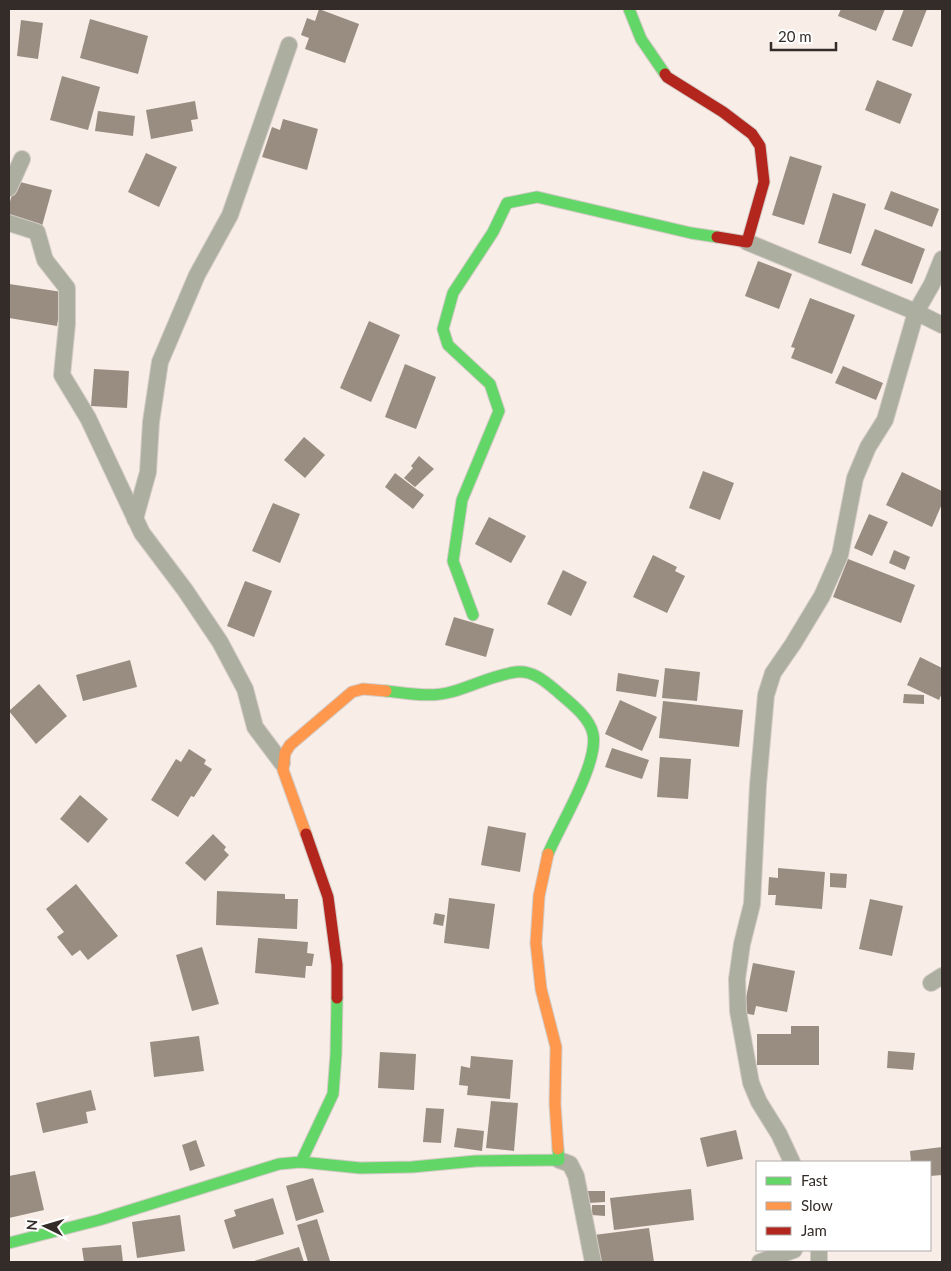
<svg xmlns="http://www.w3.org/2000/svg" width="951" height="1271" font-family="Lato,sans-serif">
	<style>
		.building { fill: #988d80 }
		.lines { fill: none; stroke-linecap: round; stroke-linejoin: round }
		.street-casing { stroke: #d3cbc6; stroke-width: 18 }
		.fast-casing { stroke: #d3cbc6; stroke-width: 13 }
		.slow-casing { stroke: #d3cbc6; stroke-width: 13 }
		.jam-casing { stroke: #d3cbc6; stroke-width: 13 }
		.street { stroke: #acaea0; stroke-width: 16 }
		.fast { stroke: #63d668; stroke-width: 11 }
		.slow { stroke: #ff974d; stroke-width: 11 }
		.jam { stroke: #b3261e; stroke-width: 11 }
	</style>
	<rect width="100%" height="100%" fill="#f8ede7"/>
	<g class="building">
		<path d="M319,9L359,24L345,63L305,49L309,38L301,35L307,18L315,21Z"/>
		<path d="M841,9H885L876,31L838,16Z"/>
		<path d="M904,9H927L912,47L892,40Z"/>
		<path d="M90,19L148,36L138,74L80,58Z"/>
		<path d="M21,20L43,23L38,59L17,56Z"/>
		<path d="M62,76L100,87L88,130L50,120Z"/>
		<path d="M877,80L912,94L900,124L865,110Z"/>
		<path d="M195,101L198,119L191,120L193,131L151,139L146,110Z"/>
		<path d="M98,111L135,116L133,136L95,131Z"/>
		<path d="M283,119L318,129L307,170L262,157L272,127L280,130Z"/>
		<path d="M146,153L177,167L159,207L128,192Z"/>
		<path d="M790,156L822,166L804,225L772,215Z"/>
		<path d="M16,181L52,190L42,226L9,217V205Z"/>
		<path d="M891,191L939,209L932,227L884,209Z"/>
		<path d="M833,193L866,204L851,254L818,243Z"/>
		<path d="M875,229L925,249L912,284L861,265Z"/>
		<path d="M758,261L792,274L779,309L745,296Z"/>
		<path d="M9,284L62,292L57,326L9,318Z"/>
		<path d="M810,298L855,315L832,374L791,358L795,348L791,347Z"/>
		<path d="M369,321L400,335L371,402L340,388Z"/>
		<path d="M405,364L436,377L416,429L385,417Z"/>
		<path d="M843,366L883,383L876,400L835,383Z"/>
		<path d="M94,369L129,371L127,408L91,406Z"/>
		<path d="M304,437L325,455L305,478L284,460Z"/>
		<path d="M419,456L434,469L415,487L404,478L413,468L411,466Z"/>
		<path d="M703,471L734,483L720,520L689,508Z"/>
		<path d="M902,472L942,491V504L932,527L886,505Z"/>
		<path d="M395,473L424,495L413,509L385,487Z"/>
		<path d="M273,503L300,514L280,563L252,551Z"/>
		<path d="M869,514L888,522L872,556L854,548Z"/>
		<path d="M489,517L526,536L511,563L475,544Z"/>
		<path d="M894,550L910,557L905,570L889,563Z"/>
		<path d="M653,555L677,567L675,571L685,576L667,613L633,597Z"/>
		<path d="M848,559L915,585L901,623L833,597Z"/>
		<path d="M563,570L587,582L571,616L547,604Z"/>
		<path d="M245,581L272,591L254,637L227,626Z"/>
		<path d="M454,617L494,629L486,657L445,645Z"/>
		<path d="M920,657L942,668V693L939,700L907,685Z"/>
		<path d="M130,660L137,687L83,701L76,675Z"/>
		<path d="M665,668L700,672L697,701L662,698Z"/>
		<path d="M618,673L659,680L656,697L616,691Z"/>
		<path d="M39,684L67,716L36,744L9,711Z"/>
		<path d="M904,694L924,695V704L903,703Z"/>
		<path d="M620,700L657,717L642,751L605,734Z"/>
		<path d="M663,701L743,710L739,747L659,738Z"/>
		<path d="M612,748L649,760L642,779L605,767Z"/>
		<path d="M189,749L206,760L204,764L212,769L194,797L191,796L178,817L151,800L176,759L181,762Z"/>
		<path d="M660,757L691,759L688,799L657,797Z"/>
		<path d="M80,795L108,819L88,843L60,819Z"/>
		<path d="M488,826L526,833L520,872L481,865Z"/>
		<path d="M213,834L226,847L224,850L229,855L205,881L185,863Z"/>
		<path d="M778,868L825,872L822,909L775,905L776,895H768L769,877L778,878Z"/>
		<path d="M830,873L847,874L846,888L830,887Z"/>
		<path d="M76,884L118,936L88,960L80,950L72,956L57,937L64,932L46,909Z"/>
		<path d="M217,891L285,894V899H298L297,929L216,925Z"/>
		<path d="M449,898L495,904L489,949L444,943Z"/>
		<path d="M870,899L903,906L892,956L859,949Z"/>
		<path d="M435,913L445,915L443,926L433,924Z"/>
		<path d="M258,938L308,942L307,953L314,954L312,966H306L305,978L255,973Z"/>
		<path d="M202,947L219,1004L192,1011L176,955Z"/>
		<path d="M753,963L795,971L787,1012L756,1006L754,1015L743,1013Z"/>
		<path d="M791,1026H819V1065H757V1034H791Z"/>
		<path d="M199,1036L204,1071L154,1077L150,1042Z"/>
		<path d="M888,1051L915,1053L913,1070L887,1068Z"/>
		<path d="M380,1052L416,1054L414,1090L378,1088Z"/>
		<path d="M471,1056L513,1060L510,1099L467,1095L468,1086L459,1085L461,1066L470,1068Z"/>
		<path d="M91,1090L96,1110L86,1112L88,1123L43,1133L36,1103Z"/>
		<path d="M491,1101L518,1103L514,1151L486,1148Z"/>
		<path d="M426,1108L444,1109L441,1143L423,1142Z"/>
		<path d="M457,1128L484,1131L482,1151L454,1147Z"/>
		<path d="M736,1130L743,1159L707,1167L700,1138Z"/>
		<path d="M196,1140L205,1166L190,1171L182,1145Z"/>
		<path d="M942,1147V1175L930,1176V1162H911L910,1151Z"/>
		<path d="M35,1171L44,1210L9,1218V1176Z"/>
		<path d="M313,1178L324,1212L296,1221L286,1186Z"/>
		<path d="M691,1189L694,1220L614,1230L610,1198Z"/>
		<path d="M588,1191H605V1202L588,1203Z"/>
		<path d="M273,1198L284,1234L233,1249L224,1220L236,1216L234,1210Z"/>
		<path d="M592,1205H605V1216L592,1215Z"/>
		<path d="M180,1215L185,1251L137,1258L132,1222Z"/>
		<path d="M317,1219L330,1261L308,1262L297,1225Z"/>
		<path d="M649,1228L654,1262H597L594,1235Z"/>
		<path d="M121,1245L123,1262H84L82,1248Z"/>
		<path d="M299,1247L304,1262H251Z"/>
	</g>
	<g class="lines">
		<g class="street-casing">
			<g id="street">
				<path d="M9,188L22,159"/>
				<path d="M9,223L37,232L45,260L67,288V324L62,375L88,418L142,533L185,590L220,642L245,689L255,727L282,763"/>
				<path d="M747,242L916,312L942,325"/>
				<path d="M135,519L148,472L151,422L160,362L197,275L230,215L289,45"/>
				<path d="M931,983L942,976"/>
				<path d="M559,1160L570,1164L576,1176L593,1262"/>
				<path d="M792,1162L779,1134L759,1102L751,1083L738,1011L737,979L742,944L752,904L758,785L766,695L773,673L793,644L822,596L840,555L855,478L868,447L885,420L916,312L932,284L942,259"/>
				<path d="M819,1250V1262"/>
				<path d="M760,1262L794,1250"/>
			</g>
		</g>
		<g class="fast-casing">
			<g id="fast">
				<path d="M629,9L641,39L665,74"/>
				<path d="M473,615L453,561L462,500L499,411L490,384L448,345L443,329L453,293L493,232L507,203L537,197L691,233L717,237"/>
				<path d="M386,691C407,693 430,698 451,692C473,686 493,675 516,672C534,670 547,683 559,693C571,703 590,718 593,734C599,763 560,825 548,854"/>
				<path d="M301,1162L360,1168L412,1167L476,1161L559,1160L558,1149"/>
				<path d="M9,1243L99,1220L279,1164L301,1162L333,1094L336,1054L337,998"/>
			</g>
		</g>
		<g class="slow-casing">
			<g id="slow">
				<path d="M306,834L283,770L285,753L290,745L352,692L363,689L386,691"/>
				<path d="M548,854L539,896L536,943L541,989L556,1047L555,1104L558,1149"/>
			</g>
		</g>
		<g class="jam-casing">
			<g id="jam">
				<path d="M665,74L667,77L723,112L752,134L760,146L764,182L747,242L717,237"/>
				<path d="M306,834L328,897L337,965V998"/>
			</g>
		</g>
		<use href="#street" class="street"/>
		<use href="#fast" class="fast"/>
		<use href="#slow" class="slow"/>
		<use href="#jam" class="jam"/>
	</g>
	<rect width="951" height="1271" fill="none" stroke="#342c28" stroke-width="20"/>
	<rect x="756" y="1161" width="175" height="90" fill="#ffffff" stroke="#aeaba9"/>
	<rect x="766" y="1177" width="25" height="8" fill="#63d668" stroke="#aeaba9"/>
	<text x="801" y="1186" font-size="15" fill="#342c28">Fast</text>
	<rect x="766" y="1202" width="25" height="8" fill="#ff974d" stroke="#aeaba9"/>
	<text x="801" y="1211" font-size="15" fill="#342c28">Slow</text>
	<rect x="766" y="1227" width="25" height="8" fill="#b3261e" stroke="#aeaba9"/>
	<text x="801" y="1236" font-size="15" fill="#342c28">Jam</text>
	<g transform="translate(45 1226) rotate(275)" stroke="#ffffff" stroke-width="4" paint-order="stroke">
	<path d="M0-4L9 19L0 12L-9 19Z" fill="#342c28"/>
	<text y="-8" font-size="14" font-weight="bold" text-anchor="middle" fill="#342c28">N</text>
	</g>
	<path d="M771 42v8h65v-8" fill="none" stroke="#342c28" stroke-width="2.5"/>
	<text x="778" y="42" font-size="15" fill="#342c28" stroke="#ffffff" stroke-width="4" paint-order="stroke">20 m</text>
</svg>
